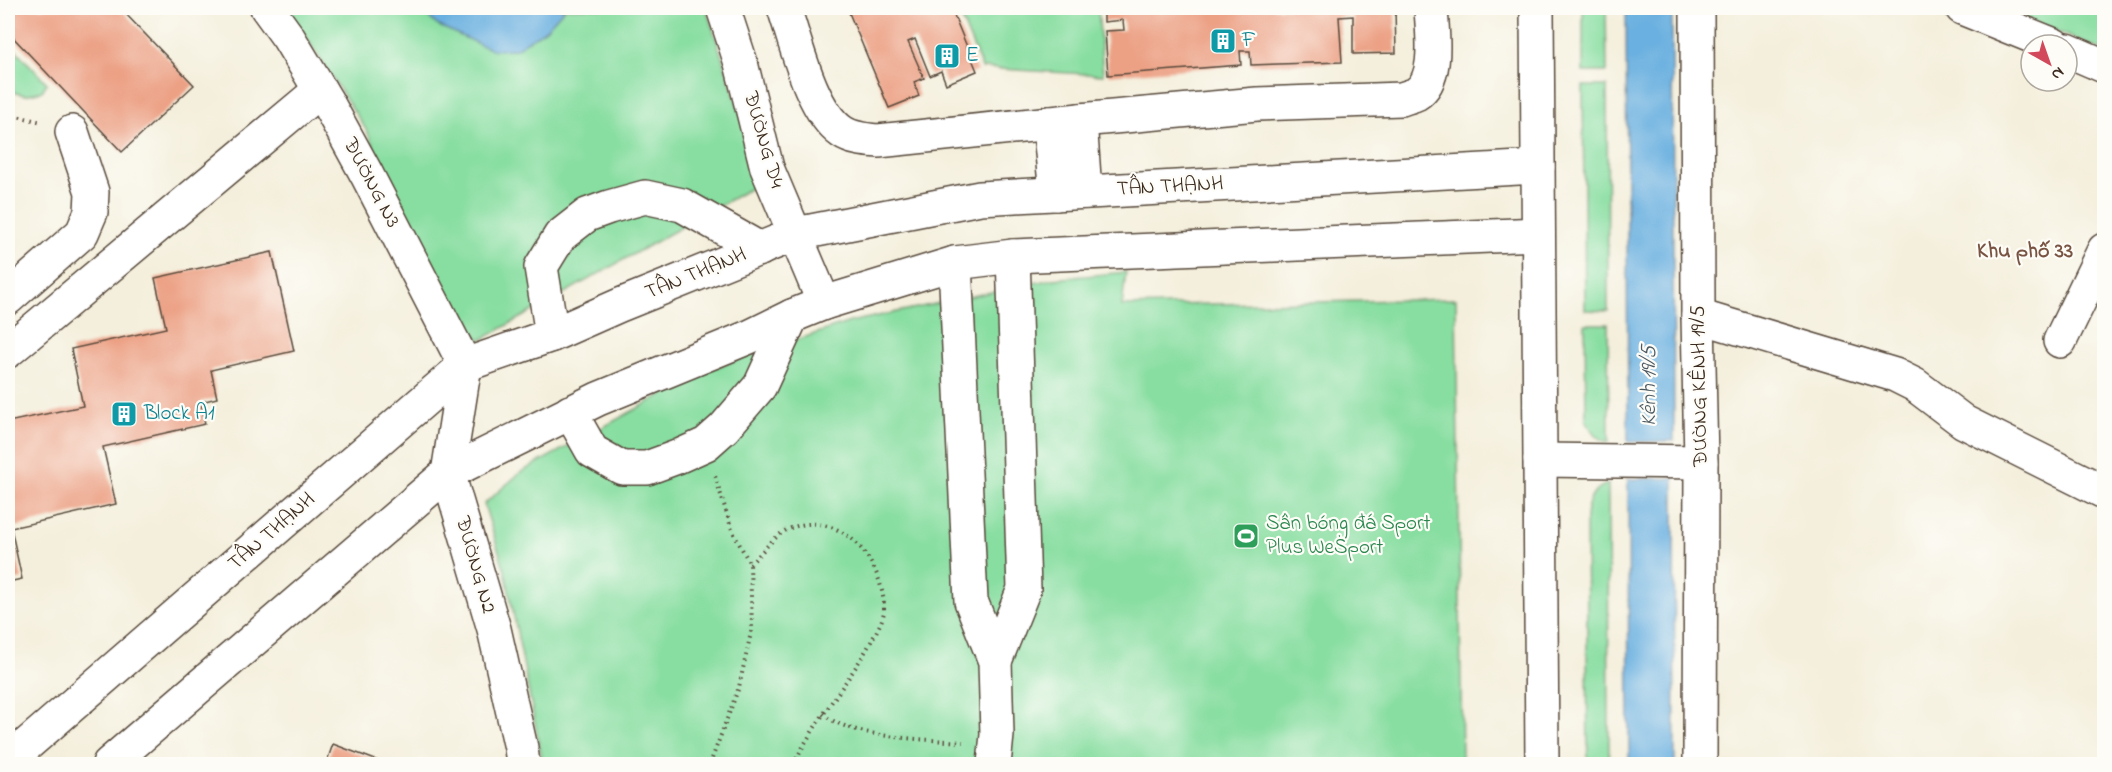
<svg xmlns="http://www.w3.org/2000/svg" width="2112" height="772" font-family="'Indie Flower',sans-serif">
	<style>
		.green { fill: #88dea1; stroke: #628460; stroke-width: 1.5 }
		.water { fill: #6ab0e0; stroke: #526d7f; stroke-width: 1.5 }
		.building { fill: #eca185 }
		.lines { fill: none; stroke-linecap: round; stroke-linejoin: round }
		.minor-casing { stroke: #57483a; stroke-width: 36 }
		.path { stroke: #57483a; stroke-width: 4; stroke-dasharray: 1.5 4.5; stroke-linecap: butt }
		.minor { stroke: #fff; stroke-width: 33 }
		.labels { text-anchor: middle; dominant-baseline: central; stroke-width: 4.5; stroke-linejoin: round; paint-order: stroke }
		.culture-label { font-size: 21px; fill: #0d838f; stroke: #fdfcf7; text-anchor: start }
		.street-label { font-size: 21px; fill: #3b2a1e; stroke: #fdfcf7 }
		.leisure-label { font-size: 21px; fill: #27864d; stroke: #fdfcf7; text-anchor: start }
		.neighbourhood-label { font-size: 22px; font-weight: bold; fill: #795442; stroke: #fdfcf7 }
		.water-label { font-size: 22px; font-style: italic; fill: #4b5962; stroke: #fdfcf7 }
	</style>
	<rect width="100%" height="100%" fill="#fdfcf7"/>
	<filter id="ink" filterUnits="userSpaceOnUse"><feTurbulence type="fractalNoise" baseFrequency=".0167" numOctaves="2"/><feDisplacementMap in="SourceGraphic" scale="12" xChannelSelector="R" yChannelSelector="G"/><feConvolveMatrix kernelMatrix="1 2 1 2 8 2 1 2 1" color-interpolation-filters="sRGB"/></filter>
	<filter id="wash" filterUnits="userSpaceOnUse"><feTurbulence type="fractalNoise" baseFrequency=".008" numOctaves="4" result="noise"/><feDisplacementMap in="SourceGraphic" scale="24" xChannelSelector="R" yChannelSelector="G"/><feGaussianBlur stdDeviation="1.35" result="paint"/><feColorMatrix in="noise" values="0 0 0 0 0 0 0 0 0 0 0 0 0 0 0 0 0 1.4 0 .05"/><feComposite in="paint" operator="in"/></filter>
	<g filter="url(#wash)">
		<rect width="100%" height="100%" fill="#f4efdc"/>
		<g class="green">
			<path d="M287,8H706L745,128L758,184L481,340L458,321L424,264L367,131Z"/>
			<path d="M957,8H1098L1103,75L982,68Z"/>
			<path d="M1583,8H1606L1607,72H1583Z"/>
			<path d="M2000,8H2104V51Z"/>
			<path d="M8,42L47,83L42,91L25,95L8,91Z"/>
			<path d="M1583,86H1607L1608,311L1585,310Z"/>
			<path d="M1126,272L1122,306L1456,299L1462,764H543L505,571L484,504L521,472L707,370L850,322L1053,279Z"/>
			<path d="M1585,324H1608L1609,442C1597,441 1591,430 1586,420Z"/>
			<path d="M1608,484L1609,764H1588L1586,517C1587,503 1593,488 1608,484Z"/>
		</g>
		<g class="water">
			<path d="M419,8H565L546,29L516,49L492,50L437,25Z"/>
			<path d="M1626,8H1672L1674,441L1628,442Z"/>
			<path d="M1674,478L1675,764H1629L1628,479Z"/>
		</g>
		<g id="blocks">
			<g class="building">
				<path d="M8,8H120L194,85L122,152L8,32Z"/>
				<path d="M847,8H951L977,71L946,84L941,71L930,76L915,39L908,42L924,78L914,82L919,96L889,108Z"/>
				<path d="M1104,8H1395L1396,53L1353,54V16L1339,17L1342,62L1251,65L1250,51H1240L1241,65L1108,75L1105,31L1124,30L1123,20L1104,22Z"/>
				<path d="M272,252L294,351L211,370L217,398L201,402L205,424L103,447L116,504L11,528L22,579L8,582V422L83,406L71,349L166,328L155,278Z"/>
				<path d="M333,744L386,764H326Z"/>
			</g>
		</g>
	</g>
	<g filter="url(#ink)">
		<use href="#blocks" fill-opacity="0" stroke="#57483a" stroke-width="1.5"/>
		<g class="lines">
			<g class="minor-casing">
				<g id="minor">
					<path d="M267,8L288,37L326,100L367,175L465,365L448,473L494,629L521,748L523,764"/>
					<path d="M723,8L741,63L767,168L824,303"/>
					<path d="M784,8C796,43 811,111 842,132C852,139 866,140 878,141L1080,120L1257,104L1402,99C1406,97 1412,96 1416,94C1440,79 1432,32 1431,8"/>
					<path d="M1537,8L1542,764"/>
					<path d="M1697,8L1698,316L1701,462L1700,764"/>
					<path d="M1962,8L2054,45"/>
					<path d="M2067,50L2104,66"/>
					<path d="M1080,120L1085,192"/>
					<path d="M1049,123L1056,194"/>
					<path d="M955,263L971,601L995,661L997,735L994,764"/>
					<path d="M8,298L82,233L91,212L92,192L72,132"/>
					<path d="M1698,316L1895,375L1915,385L1964,422L2104,492"/>
					<path d="M552,335L541,267L560,236L587,215L609,207L645,197L682,205L760,249"/>
					<path d="M2060,341L2104,250"/>
					<path d="M8,351L320,90"/>
					<path d="M570,412L592,451L622,468H647L677,457L706,444L724,428L760,386L792,316"/>
					<path d="M1540,460L1701,462"/>
					<path d="M995,661L1024,589L1013,256"/>
					<path d="M8,761L465,365L552,335L620,305L796,234L980,198L1538,167"/>
					<path d="M109,764L448,473L598,399L749,337L792,316L824,303L955,263L1013,256L1538,234"/>
				</g>
			</g>
			<g class="path">
				<path d="M8,114L42,122"/>
				<path d="M750,564C762,553 775,534 791,528C842,508 885,563 884,611C883,621 876,632 872,640C854,673 831,701 812,732C805,743 799,753 794,764"/>
				<path d="M823,714C853,739 924,739 963,742"/>
				<path d="M710,764L739,687L752,628L750,564L732,530L715,476"/>
			</g>
			<use href="#minor" class="minor"/>
		</g>
	</g>
	<defs>
		<g id="building-square" transform="scale(1.35)"><rect x="-9" y="-9" width="18" height="18" rx="4" fill="#0f9aa8" stroke="#fdfcf7"/><path d="M-4-6H4V6H1V3H-1V6H-4ZM-2.5-4.3h1.7v1.8h-1.7ZM.8-4.3h1.7v1.8H.8ZM-2.5-1h1.7V.8h-1.7ZM.8-1h1.7V.8H.8Z" fill="#fff"/></g>
		<g id="stadium-square" transform="scale(1.35)"><rect x="-9" y="-9" width="18" height="18" rx="4" fill="#2e9e5b" stroke="#fdfcf7"/><path d="M0-5a6.5 5 0 1 0 0 10a6.5 5 0 1 0 0-10ZM-3.5-1.8h7v3.6h-7Z" fill="#fff"/></g>
	</defs>
	<g fill-rule="evenodd">
		<use href="#building-square" x="1223" y="41"/>
		<use href="#building-square" x="947" y="56"/>
		<use href="#building-square" x="124" y="414"/>
		<use href="#stadium-square" x="1246" y="536"/>
	</g>
	<g class="labels">
		<g class="culture-label">
			<text x="1242" y="41">F</text>
			<text x="966" y="56">E</text>
			<text x="144" y="414">Block A1</text>
		</g>
		<g class="street-label">
			<text transform="translate(763 140) rotate(74)">ĐƯỜNG D4</text>
			<text transform="translate(371 183) rotate(62)">ĐƯỜNG N3</text>
			<text transform="translate(1170 187) rotate(-3)">TÂN THẠNH</text>
			<text transform="translate(696 274) rotate(-22)">TÂN THẠNH</text>
			<text transform="translate(1700 386) rotate(-91)">ĐƯỜNG KÊNH 19/5</text>
			<text transform="translate(272 532) rotate(-41)">TÂN THẠNH</text>
			<text transform="translate(475 565) rotate(74)">ĐƯỜNG N2</text>
		</g>
		<g class="leisure-label">
			<text x="1266" y="524">Sân bóng đá Sport<tspan x="1266" dy="24">Plus WeSport</tspan></text>
		</g>
		<g class="neighbourhood-label">
			<text x="2025" y="252">Khu phố 33</text>
		</g>
		<g class="water-label">
			<text transform="translate(1650 386) rotate(-90)">Kênh 19/5</text>
		</g>
	</g>
	<rect width="2112" height="772" fill="none" stroke="#fdfcf7" stroke-width="30"/>
	<g transform="translate(2049 63) rotate(140)"><circle r="28" fill="#fdfcf7" stroke="#afa8a0" stroke-width="1.5"/>
	<path d="M0-4.5L10 22L0 15L-10 22Z" fill="#d1495b"/>
	<text y="-9" font-size="16" font-weight="bold" text-anchor="middle" fill="#3b2a1e">N</text>
	</g>
</svg>
